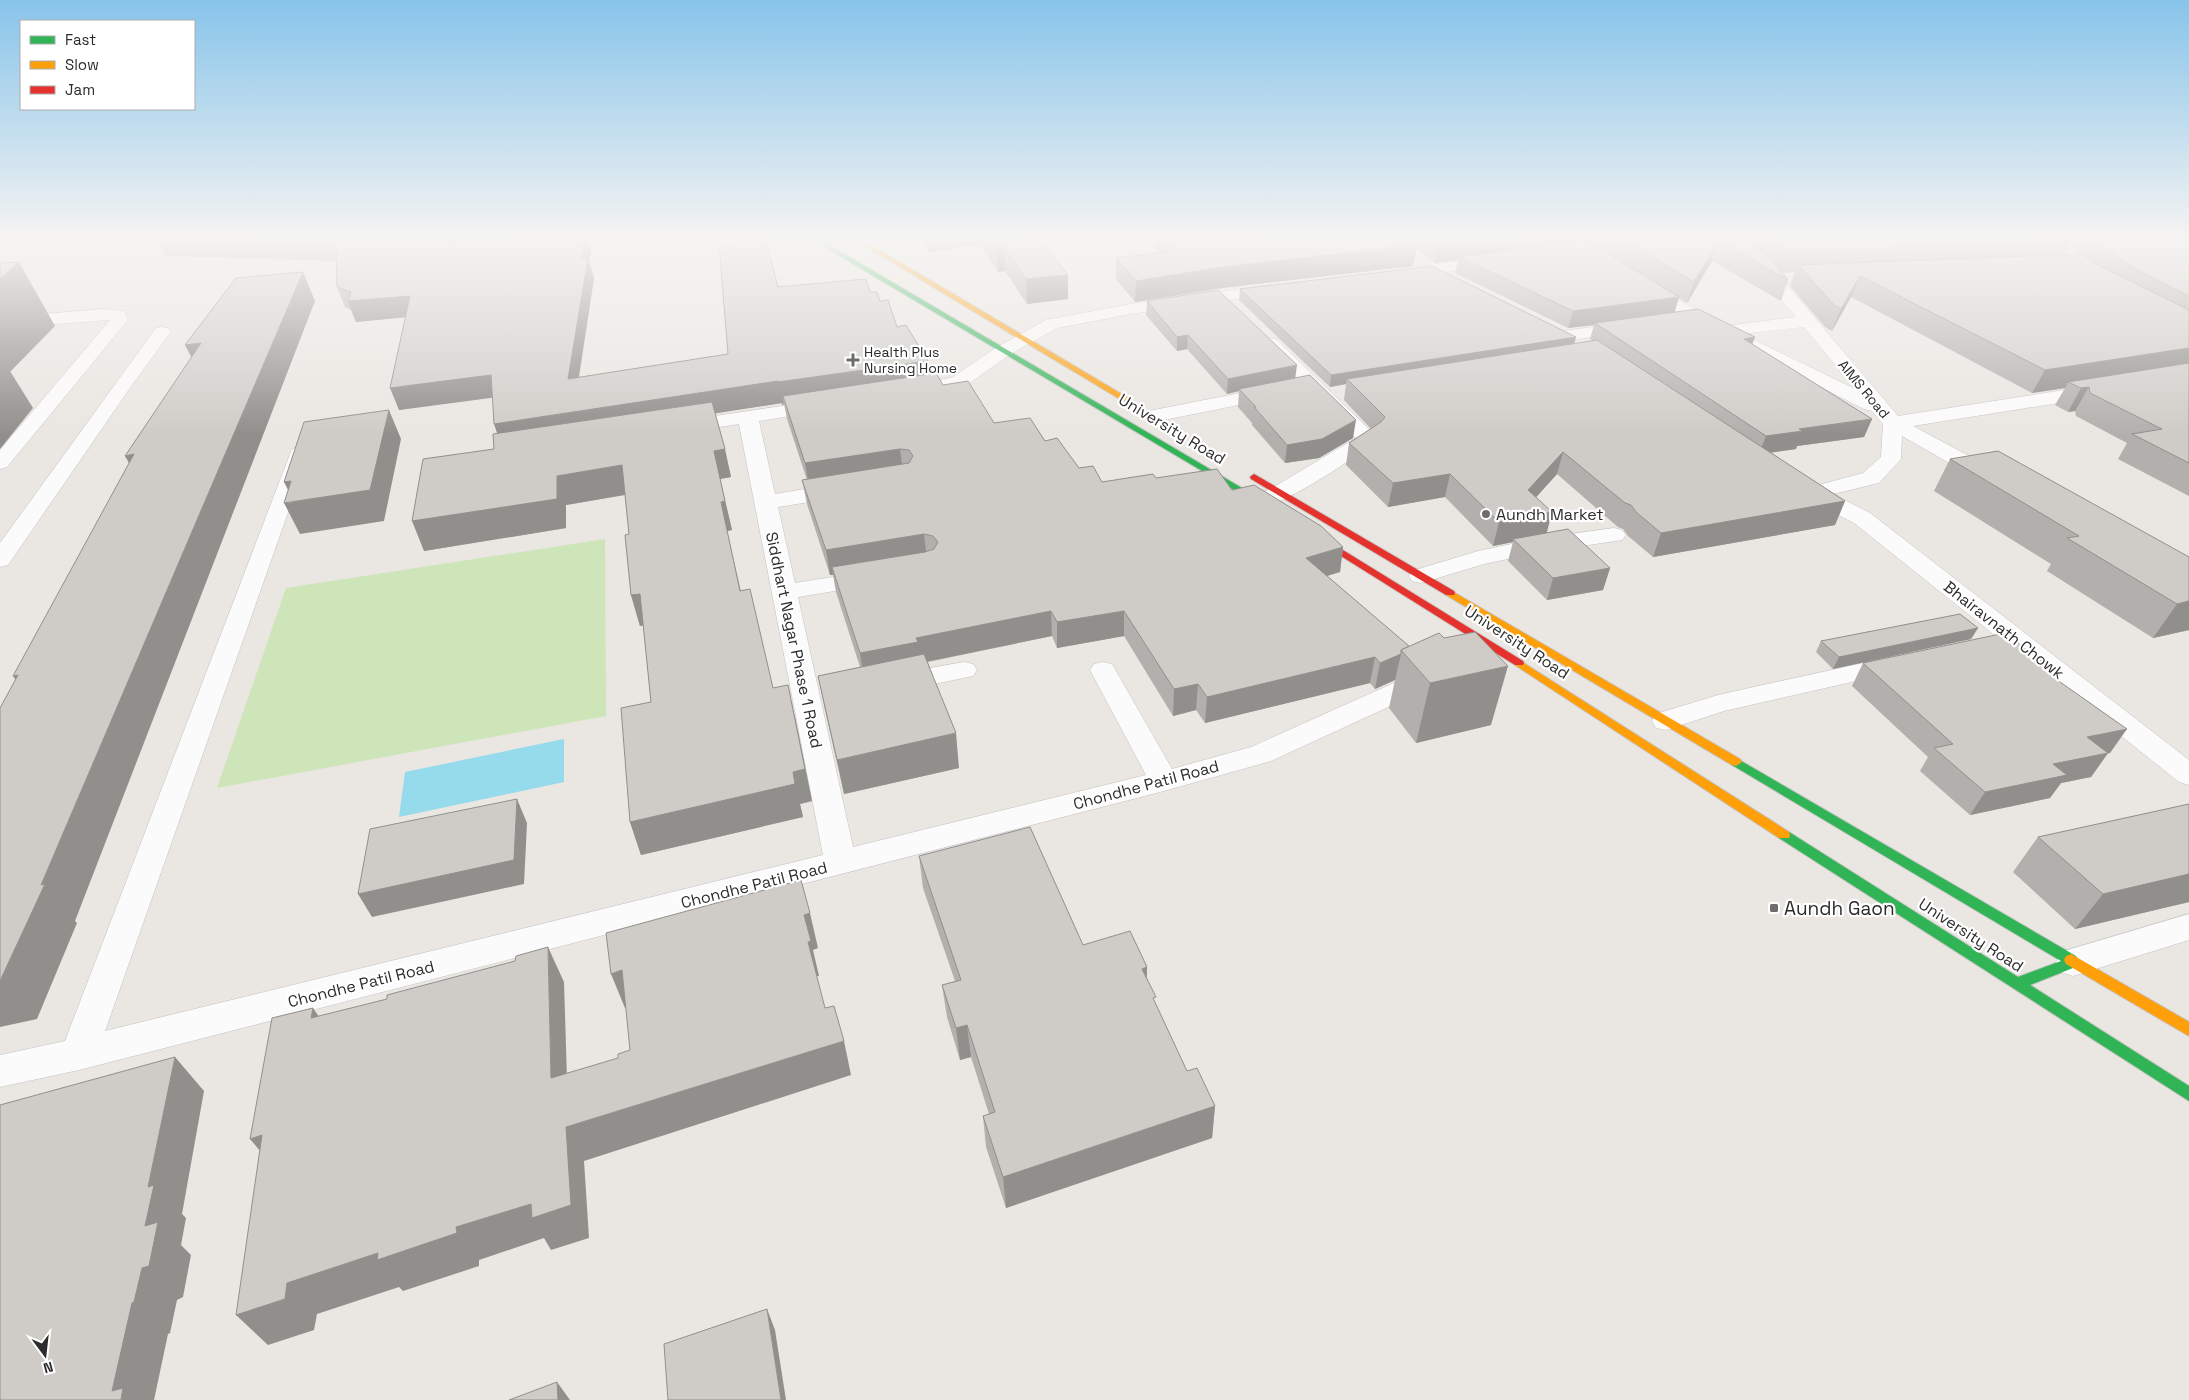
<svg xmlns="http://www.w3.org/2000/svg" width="2189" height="1400" font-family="'Space Grotesk',sans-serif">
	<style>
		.green { fill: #cee5ba }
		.water { fill: #95dbec }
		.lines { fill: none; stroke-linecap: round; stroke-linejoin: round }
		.street-casing { stroke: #c3c2c3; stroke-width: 1 }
		.fast-casing { stroke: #c6c4c2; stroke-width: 2 }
		.slow-casing { stroke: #c6c4c2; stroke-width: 2 }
		.jam-casing { stroke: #c6c4c2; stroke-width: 2 }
		.street { fill: #fcfbfb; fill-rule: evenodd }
		.fast { fill: #30b455; fill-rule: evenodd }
		.slow { fill: #ff9f0a; fill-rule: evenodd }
		.jam { fill: #e5322d; fill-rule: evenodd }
		.wall { fill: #b2afac }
		.shaded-wall { fill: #918f8c }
		.building { fill: #cfccc8; stroke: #918f8c }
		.poi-dot { fill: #6e6d6c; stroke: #fff; stroke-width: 2 }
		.labels { text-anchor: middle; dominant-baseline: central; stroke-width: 4.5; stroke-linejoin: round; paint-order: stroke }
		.far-poi-label { font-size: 14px; fill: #2c2c2c; stroke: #fff; text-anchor: start }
		.far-street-label { font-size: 14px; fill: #2c2c2c; stroke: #fff }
		.street-label { font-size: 16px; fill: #2c2c2c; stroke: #fff }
		.poi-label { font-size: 16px; fill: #2c2c2c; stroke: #fff; text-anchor: start }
		.near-poi-label { font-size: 19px; fill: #2c2c2c; stroke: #fff; text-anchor: start }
	</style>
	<rect width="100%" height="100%" fill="#eae6e2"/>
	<path class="green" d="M605,539L606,716L217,788L286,588Z"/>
	<path class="water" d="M564,739V782L399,817L405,772Z"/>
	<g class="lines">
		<g class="street-casing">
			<g id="street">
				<path d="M890,239H931L924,244L869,252L861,247L864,244Z"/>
				<path d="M1721,239H1737L1780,277L1898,416L2096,385L2103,387L2106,391L2103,395L2096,397L1913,426L1997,471L2000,476L1997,481L1989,482L1981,481L1902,436L1901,459L1879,483L1833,494L1870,513L2189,760V785L2179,782L1854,523L1801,496L1798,491L1801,486H1815L1863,473L1881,457L1883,424L1872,411L1864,409L1693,322L1635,287L1643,282L1649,284L1726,326L1796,317L1768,283ZM1804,327L1855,389L1742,334Z"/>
				<path d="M1493,256L1499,258L1501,261L1499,264L1400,279L1392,274L1400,269Z"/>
				<path d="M1278,284L1286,289L1284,292L1131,314L1057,328L1009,355L967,385L914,398L907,396L904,392L907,388L953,377L997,347L1046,320L1131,304Z"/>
				<path d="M102,309L124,311L128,320L7,467L0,469V450L110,320L0,328V318Z"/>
				<path d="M1629,322L1635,323L1638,327L1635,331L1563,341L1557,340L1554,336L1557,332L1563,331Z"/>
				<path d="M162,327L168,328L171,332L132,385L8,565L0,567V543L156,328Z"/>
				<path d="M1270,338L1276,339L1379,439L1376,443C1352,458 1276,513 1252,507L1249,502L1252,497L1272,488L1356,438L1264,347L1261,343L1264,339Z"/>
				<path d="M1276,386L1283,388L1286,392L1283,396L1154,422L1147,420L1144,416L1147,412L1154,410Z"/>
				<path d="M822,400L829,402L832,406L829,410L759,421L775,494L841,483L849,485L852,490L849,495L841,497L778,507L795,583L871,571L880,573L883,578L880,583L871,585L798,597L853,847L1146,775L1090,670L1094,664L1103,662L1112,664L1172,769L1251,747L1416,673L1426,671L1436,673L1439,679L1436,685L1271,761L1164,791L79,1070L0,1087V1055L65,1041L292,449L299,447L306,449L309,453L105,1031L823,855L739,424L681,433L674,431L671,427L674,423L681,421Z"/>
				<path d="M1614,528L1622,530L1626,535L1622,540L1535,553L1484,564L1421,583L1412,581L1409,576L1412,571L1478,551L1535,539Z"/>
				<path d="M1895,656L1904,658L1908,664L1904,670L1724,711L1666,730L1656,728L1652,721L1656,714L1718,695Z"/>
				<path d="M964,662L973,664L977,670L973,676L896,692L886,689L882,683L886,677L896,674Z"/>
				<path d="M2189,914V940L2073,976L2061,972L2056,962L2061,952Z"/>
			</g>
		</g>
		<g class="fast-casing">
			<g id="fast">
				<path d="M811,239H819L1276,508L1274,510H1268Z"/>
				<path d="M1736,758L2076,956L2080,962L2078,966L2030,985L2189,1086V1101L1779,838L1778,835L1779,832H1789L2018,977L2061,961L1732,765L1730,762L1732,759Z"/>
			</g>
		</g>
		<g class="slow-casing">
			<g id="slow">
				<path d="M853,239H861L1130,399L1123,401Z"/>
				<path d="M1450,590L1740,759L1742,762L1736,766L1732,765L1446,595L1445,593L1446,591Z"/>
				<path d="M1519,660L1789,832L1790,835L1789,838H1779L1515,665L1514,663Z"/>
				<path d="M2071,954L2189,1022V1036L2066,964L2064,960L2066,956Z"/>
			</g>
		</g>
		<g class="jam-casing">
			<g id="jam">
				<path d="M1254,474L1454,591L1455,593L1454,595H1446L1251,479L1250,477Z"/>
				<path d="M1312,531L1523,661L1524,663L1523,665H1515L1309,536V532Z"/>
			</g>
		</g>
		<use href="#street" class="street"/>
		<use href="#fast" class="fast"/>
		<use href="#slow" class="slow"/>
		<use href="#jam" class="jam"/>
	</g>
	<g class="wall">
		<path d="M157,239H462V241L591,251L589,262L594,278L579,377L728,354L778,287L870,292L880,301L897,327L928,361L929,374L994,423L1045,441L1079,468L1102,482L1156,478L1232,490L1343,547L1340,572L1327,576L1491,725L1416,743L1389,708L1395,680L1375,689L1370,683L1205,723L1196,710L1173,716L1124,636L1057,648L1052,636L928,662L959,768L844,794L825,710L818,676L860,667L836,592L833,575H830L807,504L802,480H807L787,419L784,404L782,405V403L715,413L731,477L720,479L732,530L727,531L741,591L773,688L795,716L812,801L800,804L803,817L641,855L630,822L651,702L643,625L640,626L631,595L629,534L625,495L566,505V528L424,551L494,449L497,433L492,397L399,410L406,317L356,322L351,310L345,307L337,287L336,261L165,256Z"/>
		<path d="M923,239H1039L1068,299L1027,304L1005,271L998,272L979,244L929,252L923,246Z"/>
		<path d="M1156,239H1573V242L1590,243L1588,239H2069L2071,242L2064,255L2076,254L2073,251L2074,239H2189V496L2118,459L2127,443L2076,416L2075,411L2068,412L2055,405L2065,388L2032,393L1851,297L1832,331L1825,327L1790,286L1795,272L1782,273L1788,280L1781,301L1712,261L1687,303L1679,298L1674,312L1752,344L1872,419L1864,437L1797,446L1796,449L1770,453L1845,501L1835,525L1653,557L1628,536L1623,529L1618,527L1557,474L1536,497L1546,533L1610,568L1603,590L1547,600L1508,561L1513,542L1493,546L1445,497L1388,507L1346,465L1349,443L1371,429L1344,400L1346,384L1330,387L1239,300L1240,289L1574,344L1593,341L1590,339L1594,325L1568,328L1455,273L1458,260L1435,263L1416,249L1413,266L1222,288L1135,302L1116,279V258L1160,253L1155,248Z"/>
		<path d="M1147,301L1295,378L1353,438L1319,458L1285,463L1252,425V423L1238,407L1239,391L1227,394L1187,349L1177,351L1146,315Z"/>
		<path d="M1950,459L2189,557V630L2153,638L2047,571L2051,564L1934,491Z"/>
		<path d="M1978,628L1971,639L1833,669L1816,652L1821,641Z"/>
		<path d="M1863,663L2060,676L2058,680L2110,753H2108L2091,777L2061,783L2050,798L1970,815L1920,771L1928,757L1852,686Z"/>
		<path d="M2189,804V902L2075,929L2013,872L2038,837Z"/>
		<path d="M919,856L1083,945L1147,967V979L1155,1004L1187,1071L1215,1106L1212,1138L1006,1208L986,1147L983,1116L989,1114L971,1057L960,1060L947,1017L942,985L955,981L923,888Z"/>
	</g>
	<g class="shaded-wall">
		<path d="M450,239H462L455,262L448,242Z"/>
		<path d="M585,239H588L591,251L589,262L594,278L575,401L568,379L581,259Z"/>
		<path d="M928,239H978L979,244L929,252Z"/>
		<path d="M1463,239H1573L1572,245L1459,257L1458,260L1435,263L1438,243Z"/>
		<path d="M1719,241L1712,261L1687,303L1694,282Z"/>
		<path d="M1417,245L1413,266L1222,288L1135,302L1136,281L1223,267Z"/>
		<path d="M1004,247L1005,271L998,272L996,248Z"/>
		<path d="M19,262L55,326L11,371H10L33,408L0,449V279Z"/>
		<path d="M303,272L315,301L75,921L77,923L37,1019L0,1027V981Z"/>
		<path d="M1068,275V299L1027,304L1026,279Z"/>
		<path d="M1860,276L1851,297L1832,331L1841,309Z"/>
		<path d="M410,296L418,316L356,322L348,301Z"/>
		<path d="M1679,297L1674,314L1595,323L1594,325L1568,328L1573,311Z"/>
		<path d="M1188,335L1187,349L1177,351V337Z"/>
		<path d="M1576,337L1573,349L1347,379L1346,384L1330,387L1331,375Z"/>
		<path d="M1755,337L1749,354L1744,339Z"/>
		<path d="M201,343V376L185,345Z"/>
		<path d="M2189,348V369L2068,382L2065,388L2032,393L2045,370Z"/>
		<path d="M928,361L930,382L783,396L784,404L782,405L778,382Z"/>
		<path d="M1297,365L1295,380L1239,389V391L1227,394L1228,379Z"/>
		<path d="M491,375L498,397L399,410L390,388Z"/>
		<path d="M778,381L782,403L502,447L494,424Z"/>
		<path d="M2089,387L2075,411L2068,412L2081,388Z"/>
		<path d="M389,410L401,439L384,521L300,534L284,503L294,502L284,482Z"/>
		<path d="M1872,419L1864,437L1797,446L1796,449L1759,454L1766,436L1799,429Z"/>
		<path d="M1356,420L1353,438L1319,458L1285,463L1287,445Z"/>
		<path d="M725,449L731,477L720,479L732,530L727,531L721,502L714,451Z"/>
		<path d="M900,449L903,472L809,487L805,463Z"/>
		<path d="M1563,452L1557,474L1522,513L1528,490Z"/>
		<path d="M134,454L144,489L125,456Z"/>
		<path d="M622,465L630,494L566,505V528L424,551L412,521L557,476Z"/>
		<path d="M1450,474L1445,497L1388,507L1393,483Z"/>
		<path d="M1845,501L1835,525L1653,557L1661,533Z"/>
		<path d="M1552,512L1546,536L1513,539V542L1493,546L1499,522Z"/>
		<path d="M924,534L927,559L832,567L833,575H830L826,550Z"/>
		<path d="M1343,547L1340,572L1303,583L1306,558Z"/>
		<path d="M1610,568L1603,590L1547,600L1553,578Z"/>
		<path d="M640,594L649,624L640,626L631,595Z"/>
		<path d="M2189,601V630L2153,638L2177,604Z"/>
		<path d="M1051,611L1052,636L920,663L864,679L860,653L916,638Z"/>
		<path d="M1124,611V636L1057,648V622Z"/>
		<path d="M1978,628L1971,639L1833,669L1839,657Z"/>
		<path d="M1401,654L1395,680L1375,689L1380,663Z"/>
		<path d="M1375,657L1370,683L1205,723L1207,697Z"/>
		<path d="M1508,666L1491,725L1416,743L1430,683Z"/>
		<path d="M18,675L40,713L13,676Z"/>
		<path d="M1198,684L1196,710L1173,716L1174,689Z"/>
		<path d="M788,685L812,801L800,804L803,817L641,855L630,822L793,772Z"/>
		<path d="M2127,729L2110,753L2070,761L2087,737Z"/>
		<path d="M956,733L959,768L844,794L837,760Z"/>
		<path d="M2108,753L2091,777L2061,783L2050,798L1970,815L1985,792L2053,764Z"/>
		<path d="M517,799L527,823L524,884L372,917L358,894Z"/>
		<path d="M2189,874V902L2075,929L2103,894Z"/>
		<path d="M810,913L818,948L813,950L819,976H816L808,942L804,915Z"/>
		<path d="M548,947L564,982L568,1112L551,1078Z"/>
		<path d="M1147,967L1146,999L1142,969Z"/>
		<path d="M622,970L636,1004L625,1008L611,974Z"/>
		<path d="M313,1008L336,1042L311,1018Z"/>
		<path d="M967,1025L971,1057L960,1060L956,1028Z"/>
		<path d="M844,1041L851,1075L584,1161L589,1238L551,1250L544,1238L479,1260V1266L403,1291L399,1287L317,1314L314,1330L268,1345L236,1315L287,1283L456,1227L566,1127Z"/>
		<path d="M175,1057L204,1091L182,1214L186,1218L181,1245L191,1255L183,1297L177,1300L170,1333L168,1334L154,1400H121L112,1391L148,1187Z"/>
		<path d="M1215,1106L1212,1138L1006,1208L1003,1177Z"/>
		<path d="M262,1135L278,1172L250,1139Z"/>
		<path d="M767,1309L775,1330L786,1400H781Z"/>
		<path d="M557,1382L570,1400H558Z"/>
	</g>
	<g class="building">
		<path d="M248,239H450L448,242L488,239H585L581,259L588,258L568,379L728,354L719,245L766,240L778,287L866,279L870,292H877L880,301L888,300L897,327L906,325L928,361L778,382V381L494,424L491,375L390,388L410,296L348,301L351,292L337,287L336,242Z"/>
		<path d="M990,239H1039L1068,275L1026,279L1004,247L996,248Z"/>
		<path d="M1166,239H1410L1417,245L1223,267L1136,281L1116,258L1176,251Z"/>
		<path d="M1434,239H1463L1438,243Z"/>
		<path d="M1622,239H1747L1774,263L1788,280L1719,241L1694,282Z"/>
		<path d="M1771,239H2069L2071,242L1786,252Z"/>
		<path d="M2092,239H2189V296L2139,271L2094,242Z"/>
		<path d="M1586,240L1679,297L1573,311L1459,257Z"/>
		<path d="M2082,254L2094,263L2189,310V348L2045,370L1860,276L1841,309L1834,305L1798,265Z"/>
		<path d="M19,262L0,279V263Z"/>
		<path d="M1432,266L1576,337L1331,375L1240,289Z"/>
		<path d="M303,272L41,885L45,884L0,981V708L18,675L13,676L134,454L125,456L201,343L185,345L236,278Z"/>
		<path d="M1218,290L1297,365L1228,379L1188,335L1177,337L1147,301Z"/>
		<path d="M1698,309L1755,337L1744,339L1872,419L1799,429L1803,431L1766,436L1595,323Z"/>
		<path d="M1597,340L1845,501L1661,533L1636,512L1631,505L1625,503L1563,452L1528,490L1552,512L1499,522L1450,474L1393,483L1349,443L1381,422L1385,417L1347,379Z"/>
		<path d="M2189,363V463L2132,434L2162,429L2090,393L2089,387L2081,388L2068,382Z"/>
		<path d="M936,373L943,385L968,381L994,423L1030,418L1045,441L1057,438L1079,468L1093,466L1102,482L1153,474L1156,478L1217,469L1232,490L1254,485L1321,526L1343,547L1306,558L1409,646L1401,650V654L1380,663L1375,657L1207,697L1198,684L1174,689L1124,611L1057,622L1051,611L916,638L918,642L860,653L832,567L925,552L934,549L938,542L933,536L924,534L826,550L802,480L909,463L913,456L909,450L900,449L805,463L783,396Z"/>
		<path d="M1310,375L1356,420L1322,439L1287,445L1254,407H1256L1239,389Z"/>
		<path d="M712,402L725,449L714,451L725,501L721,502L740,591L750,589L773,688L788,685L805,769L793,772L795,784L630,822L621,708L651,702L640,594L631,595L625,535L629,534L622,465L557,476V499L412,521L423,459L494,449L493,434Z"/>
		<path d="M389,410L370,490L284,503L291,481L284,482L304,422Z"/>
		<path d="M1998,451L2189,557V601L2177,604L2067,538L2079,536L1950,459Z"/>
		<path d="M1568,529L1610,568L1553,578L1513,539Z"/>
		<path d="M1960,614L1978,628L1839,657L1821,641Z"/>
		<path d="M1475,632L1508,666L1430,683L1401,650L1439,633L1444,638Z"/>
		<path d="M2005,633L2060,676L2053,677L2127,729L2087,737L2108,753L2053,764L2067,775L1985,792L1934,748L1953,744L1863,663Z"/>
		<path d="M924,654L956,733L837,760L818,676Z"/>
		<path d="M517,799L514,860L358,894L370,829Z"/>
		<path d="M2189,804V874L2103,894L2038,837Z"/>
		<path d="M1030,827L1083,945L1130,931L1147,967L1142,969L1156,997L1153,998L1187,1071L1197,1068L1215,1106L1003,1177L983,1116L995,1112L967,1025L956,1028L942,985L961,980L919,856Z"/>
		<path d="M801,880L810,913L804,915L811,941L808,942L825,1008L834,1006L844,1041L566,1127L571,1205L532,1218L531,1204L456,1227L457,1233L377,1260L378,1253L287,1283L285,1299L236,1315L262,1135L250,1139L272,1018L313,1008L311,1018L387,999V995L515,961L516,956L548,947L551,1078L618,1058V1054L630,1050L622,970L611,974L606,933Z"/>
		<path d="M175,1057L148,1187L154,1185L145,1226L158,1222L149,1266L142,1268L134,1302L132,1303L112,1391L123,1388L121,1400H0V1105Z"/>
		<path d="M767,1309L781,1400H668L664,1344Z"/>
		<path d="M557,1382L558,1400H509Z"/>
	</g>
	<linearGradient id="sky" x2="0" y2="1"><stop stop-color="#87c4ea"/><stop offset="0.55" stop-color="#f6f4f2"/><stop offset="1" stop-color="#f6f4f2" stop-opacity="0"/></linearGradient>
	<rect width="2189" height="435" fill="url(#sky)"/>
	<g class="poi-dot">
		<path d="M850.5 352.5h5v5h5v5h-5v5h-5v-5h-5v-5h5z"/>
		<circle cx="1486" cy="514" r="5"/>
		<rect x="1769" y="903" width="10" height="10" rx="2.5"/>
	</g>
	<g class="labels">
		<g class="far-poi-label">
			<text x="864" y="352">Health Plus<tspan x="864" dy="16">Nursing Home</tspan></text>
		</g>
		<g class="far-street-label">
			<text transform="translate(1864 389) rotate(50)">AIMS Road</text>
		</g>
		<g class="street-label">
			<text transform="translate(1172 429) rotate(31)">University Road</text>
			<text transform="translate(2004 630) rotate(38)">Bhairavnath Chowk</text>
			<text transform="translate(794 640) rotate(78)">Siddhart Nagar Phase 1 Road</text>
			<text transform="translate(1517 642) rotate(33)">University Road</text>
			<text transform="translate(1146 785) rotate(-15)">Chondhe Patil Road</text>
			<text transform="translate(754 885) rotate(-14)">Chondhe Patil Road</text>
			<text transform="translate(1971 935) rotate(33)">University Road</text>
			<text transform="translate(361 984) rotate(-14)">Chondhe Patil Road</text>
		</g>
		<g class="poi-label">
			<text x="1496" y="514">Aundh Market</text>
		</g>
		<g class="near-poi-label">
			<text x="1784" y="908">Aundh Gaon</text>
		</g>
	</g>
	<rect x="20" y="20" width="175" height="90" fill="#ffffff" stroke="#ababab"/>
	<rect x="30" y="36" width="25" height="8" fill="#30b455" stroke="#ababab"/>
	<text x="65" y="45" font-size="15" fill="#2c2c2c">Fast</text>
	<rect x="30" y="61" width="25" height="8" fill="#ff9f0a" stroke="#ababab"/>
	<text x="65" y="70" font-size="15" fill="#2c2c2c">Slow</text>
	<rect x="30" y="86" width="25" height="8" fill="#e5322d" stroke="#ababab"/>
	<text x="65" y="95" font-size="15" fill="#2c2c2c">Jam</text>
	<g transform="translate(45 1355) rotate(165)" stroke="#ffffff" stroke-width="4" paint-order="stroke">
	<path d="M0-4L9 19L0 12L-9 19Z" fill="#2c2c2c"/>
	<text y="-8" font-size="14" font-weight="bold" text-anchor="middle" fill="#2c2c2c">N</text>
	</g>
</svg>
